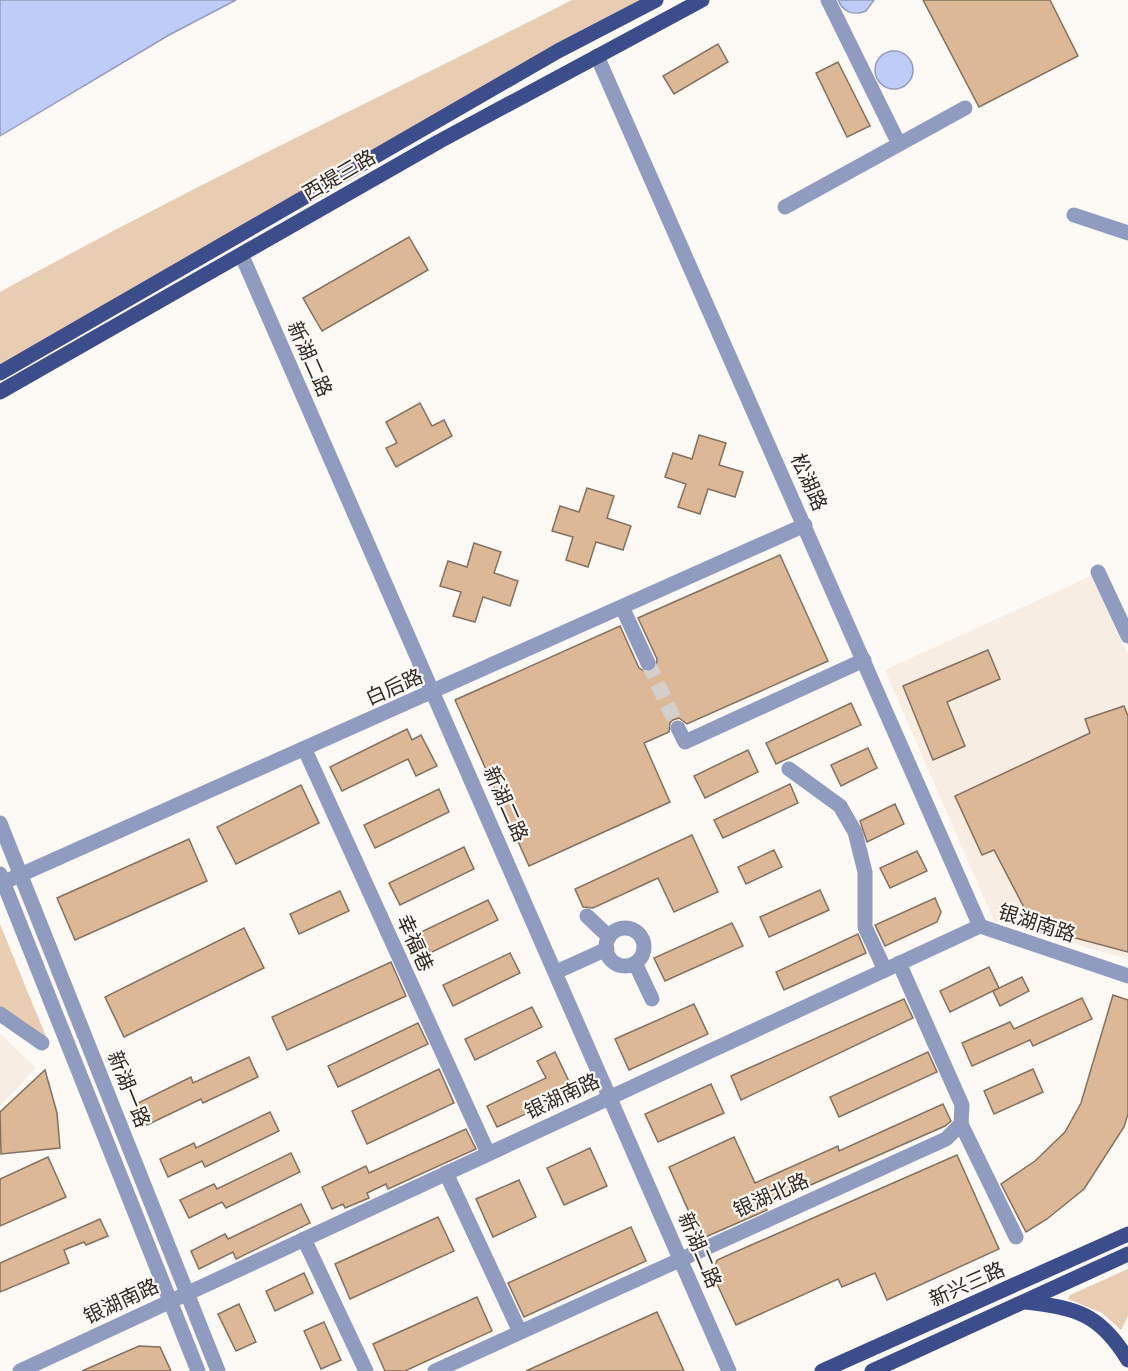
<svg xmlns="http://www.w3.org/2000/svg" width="1128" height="1371" font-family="Raleway,'Noto Sans SC',sans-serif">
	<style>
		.built { fill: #f8ede3 }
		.green { fill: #e9cdb3 }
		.water { fill: #becdf8; stroke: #949cb8; stroke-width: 1.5 }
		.building { fill: #ddb896; stroke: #83715f; stroke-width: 1.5 }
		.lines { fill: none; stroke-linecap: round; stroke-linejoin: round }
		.minor-tunnel { stroke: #d4cfcb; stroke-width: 15; stroke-dasharray: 15 8; stroke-linecap: butt }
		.minor { stroke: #8f9cc0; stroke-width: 15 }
		.major { stroke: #3c4d8b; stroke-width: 15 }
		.labels { text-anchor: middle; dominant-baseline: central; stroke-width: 4.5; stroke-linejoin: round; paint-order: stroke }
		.street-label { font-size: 20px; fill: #312922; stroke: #fdf9f5 }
	</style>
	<rect width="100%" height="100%" fill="#fdf9f5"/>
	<g class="built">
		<path d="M1091,576L1128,655V959L994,921L885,670Z"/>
		<path d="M0,1034L36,1068L0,1106Z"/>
	</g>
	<g class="green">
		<path d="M572,0H656L0,373V292C188,188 381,97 572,0Z"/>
		<path d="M0,924L47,1039L0,1006Z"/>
		<path d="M1128,1269V1316L1121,1330L1102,1313L1068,1299L1070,1295Z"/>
	</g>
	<g class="water">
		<path d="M0,0H236L169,35L0,136Z"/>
		<path d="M838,0H874L866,11C853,16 843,12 838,0Z"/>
		<circle cx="894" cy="70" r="19"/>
	</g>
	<g class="building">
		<path d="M923,0H1050L1078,56L979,107Z"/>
		<path d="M718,44L728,62L674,94L663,76Z"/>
		<path d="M838,62L870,126L847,137L816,73Z"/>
		<path d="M409,237L428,270L322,331L303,298Z"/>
		<path d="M420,403L432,426L444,420L452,436L396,467L386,448L397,443L386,422Z"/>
		<path d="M699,435L726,443L719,465L743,472L735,497L708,489L700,514L678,507L686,484L665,477L673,453L692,459Z"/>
		<path d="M587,488L614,496L607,518L631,526L623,550L596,542L588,567L566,560L573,537L552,531L560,506L579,512Z"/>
		<path d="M474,543L501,552L494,573L518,581L510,606L483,597L475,622L453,616L461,592L440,586L448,561L467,567Z"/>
		<path d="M780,555L828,661L687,724L679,718L673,720L670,723L669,732L644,743L670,802L529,866L455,700L620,626L639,668L647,673L652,672L656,668L657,659L638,618Z"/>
		<path d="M988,650L1000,679L947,702L965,746L933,760L903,686Z"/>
		<path d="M851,703L861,725L776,764L766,743Z"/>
		<path d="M1124,706L1128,716V952L1053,932L1028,915L994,850L982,855L955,796L1090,733L1085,719Z"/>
		<path d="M407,729L412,740L421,735L437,766L416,776L408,759L342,791L330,767Z"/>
		<path d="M868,748L877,768L841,786L831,765Z"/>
		<path d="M748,750L758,772L705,798L694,776Z"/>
		<path d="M790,784L798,803L723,838L714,820Z"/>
		<path d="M301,785L319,823L236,864L217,827Z"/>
		<path d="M439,789L449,812L375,848L364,825Z"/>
		<path d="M895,804L904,824L867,842L860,821Z"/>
		<path d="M692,835L718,892L674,912L658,878L593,908L583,907L575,889Z"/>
		<path d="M189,839L207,881L75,940L57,898Z"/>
		<path d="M464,847L474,869L400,905L389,883Z"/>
		<path d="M774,850L782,867L746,884L738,867Z"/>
		<path d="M917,851L927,871L890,888L880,868Z"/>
		<path d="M820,890L829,910L769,937L760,917Z"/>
		<path d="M340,891L349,911L299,934L290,914Z"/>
		<path d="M935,898L941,912L937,922L885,946L875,925Z"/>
		<path d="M488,900L498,920L430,953L421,932Z"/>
		<path d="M732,923L743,946L665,981L654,958Z"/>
		<path d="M244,928L264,968L124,1037L105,997Z"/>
		<path d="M858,934L866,953L784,990L776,972Z"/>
		<path d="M510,953L520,973L453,1006L443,985Z"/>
		<path d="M391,962L406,996L287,1050L272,1017Z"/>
		<path d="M989,967L999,988L950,1012L940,991Z"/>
		<path d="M1022,977L1029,991L1000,1006L993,991Z"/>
		<path d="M1113,995L1128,1000V1114L1124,1127L1084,1189L1047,1219L1026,1232L1001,1184L1035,1161L1065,1132L1081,1103Z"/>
		<path d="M1082,998L1092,1019L1033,1046L1030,1040L972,1066L962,1043L1010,1022L1014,1029Z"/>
		<path d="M904,999L913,1018L741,1100L731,1076Z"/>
		<path d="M694,1004L708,1034L629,1070L615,1039Z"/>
		<path d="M532,1007L542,1027L475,1060L465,1039Z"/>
		<path d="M418,1023L428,1044L338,1087L328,1066Z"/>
		<path d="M555,1052L574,1092L497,1127L487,1106L546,1078L537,1061Z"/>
		<path d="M928,1052L937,1072L839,1117L830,1097Z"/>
		<path d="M249,1057L258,1077L203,1103L201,1099L147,1125L136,1104L191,1077L193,1083Z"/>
		<path d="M439,1069L454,1103L367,1144L352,1111Z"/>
		<path d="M1033,1069L1043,1092L994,1114L984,1091Z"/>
		<path d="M45,1070L57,1113L60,1148L1,1154L0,1112Z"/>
		<path d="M711,1084L724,1113L658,1142L645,1114Z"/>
		<path d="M943,1104L951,1121L945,1126L765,1205L767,1210L701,1239L669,1167L734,1137L755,1183L838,1146L839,1151Z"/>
		<path d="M270,1112L279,1131L205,1167L202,1161L168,1177L160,1159L194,1143L196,1148Z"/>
		<path d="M466,1129L476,1149L388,1189L386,1184L367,1193L369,1198L345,1208L343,1204L332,1209L322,1187L366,1166L369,1173Z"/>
		<path d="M590,1148L607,1186L564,1205L547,1168Z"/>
		<path d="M291,1153L300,1172L226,1208L222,1202L189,1218L180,1200L214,1184L217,1189Z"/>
		<path d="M957,1155L999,1249L887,1300L875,1273L842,1287L838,1279L736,1325L712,1273L717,1260Z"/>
		<path d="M48,1157L66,1197L0,1226V1179Z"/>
		<path d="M519,1180L536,1217L493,1237L476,1199Z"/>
		<path d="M301,1204L310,1223L236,1259L233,1252L199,1269L191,1251L225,1234L228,1239Z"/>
		<path d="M438,1217L454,1251L350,1299L335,1264Z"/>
		<path d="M100,1219L108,1236L86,1245L84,1242L64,1250L69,1263L0,1292V1263Z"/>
		<path d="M631,1227L646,1261L524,1317L508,1283Z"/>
		<path d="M304,1273L313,1293L275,1311L266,1291Z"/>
		<path d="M477,1297L492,1331L405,1371H385L373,1344Z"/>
		<path d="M239,1304L256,1342L236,1351L218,1314Z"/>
		<path d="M657,1312L684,1371H526Z"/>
		<path d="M324,1322L341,1360L321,1369L304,1331Z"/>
		<path d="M139,1346L160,1347L171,1371H82Z"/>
	</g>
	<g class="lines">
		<path class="minor-tunnel" d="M648,663L678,728"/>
		<g class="minor">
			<path d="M828,0L899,144"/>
			<path d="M597,56L980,926"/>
			<path d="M785,207L965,108"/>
			<path d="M1074,215L1128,233"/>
			<path d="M242,256L729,1371"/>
			<path d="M1098,572L1128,636"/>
			<path d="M622,607L648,663"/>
			<path d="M678,728L685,742L864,660"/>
			<path d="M305,750L488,1153"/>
			<path d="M789,769L840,806L855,832L865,872V927L885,970"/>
			<path d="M0,823L218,1371"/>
			<path d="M0,874L198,1371"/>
			<path d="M0,884L805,525"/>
			<path d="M587,916L609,937"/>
			<circle cx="625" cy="947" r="19"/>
			<path d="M635,963L652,999"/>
			<path d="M556,972L607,949"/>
			<path d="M0,1014L42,1043"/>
			<path d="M961,1124L1016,1237"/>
			<path d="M446,1173L520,1332"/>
			<path d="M304,1239L366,1371"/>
			<path d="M20,1371L980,926L1128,976"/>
			<path d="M435,1371L946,1139L961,1124L962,1105L899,963"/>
		</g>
		<g class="major">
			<path d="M0,373L558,51L656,0"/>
			<path d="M0,392L440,141L702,0"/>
			<path d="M1026,1302C1077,1308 1100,1314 1128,1360"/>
			<path d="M822,1371L1128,1234"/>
			<path d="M872,1371L1128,1254"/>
		</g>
	</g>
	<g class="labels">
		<g class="street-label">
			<text transform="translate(339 175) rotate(-30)">西堤三路</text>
			<text transform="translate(310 359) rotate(66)">新湖二路</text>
			<text transform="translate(809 482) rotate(66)">松湖路</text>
			<text transform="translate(394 687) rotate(-24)">白后路</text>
			<text transform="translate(506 804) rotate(66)">新湖二路</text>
			<text transform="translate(1037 923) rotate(18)">银湖南路</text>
			<text transform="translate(415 943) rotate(66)">幸福巷</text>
			<text transform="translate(129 1089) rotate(68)">新湖一路</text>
			<text transform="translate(562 1096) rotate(-25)">银湖南路</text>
			<text transform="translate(771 1195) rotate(-24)">银湖北路</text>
			<text transform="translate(700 1250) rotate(67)">新湖二路</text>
			<text transform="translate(967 1284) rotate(-24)">新兴三路</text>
			<text transform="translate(121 1301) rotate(-25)">银湖南路</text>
		</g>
	</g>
</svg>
